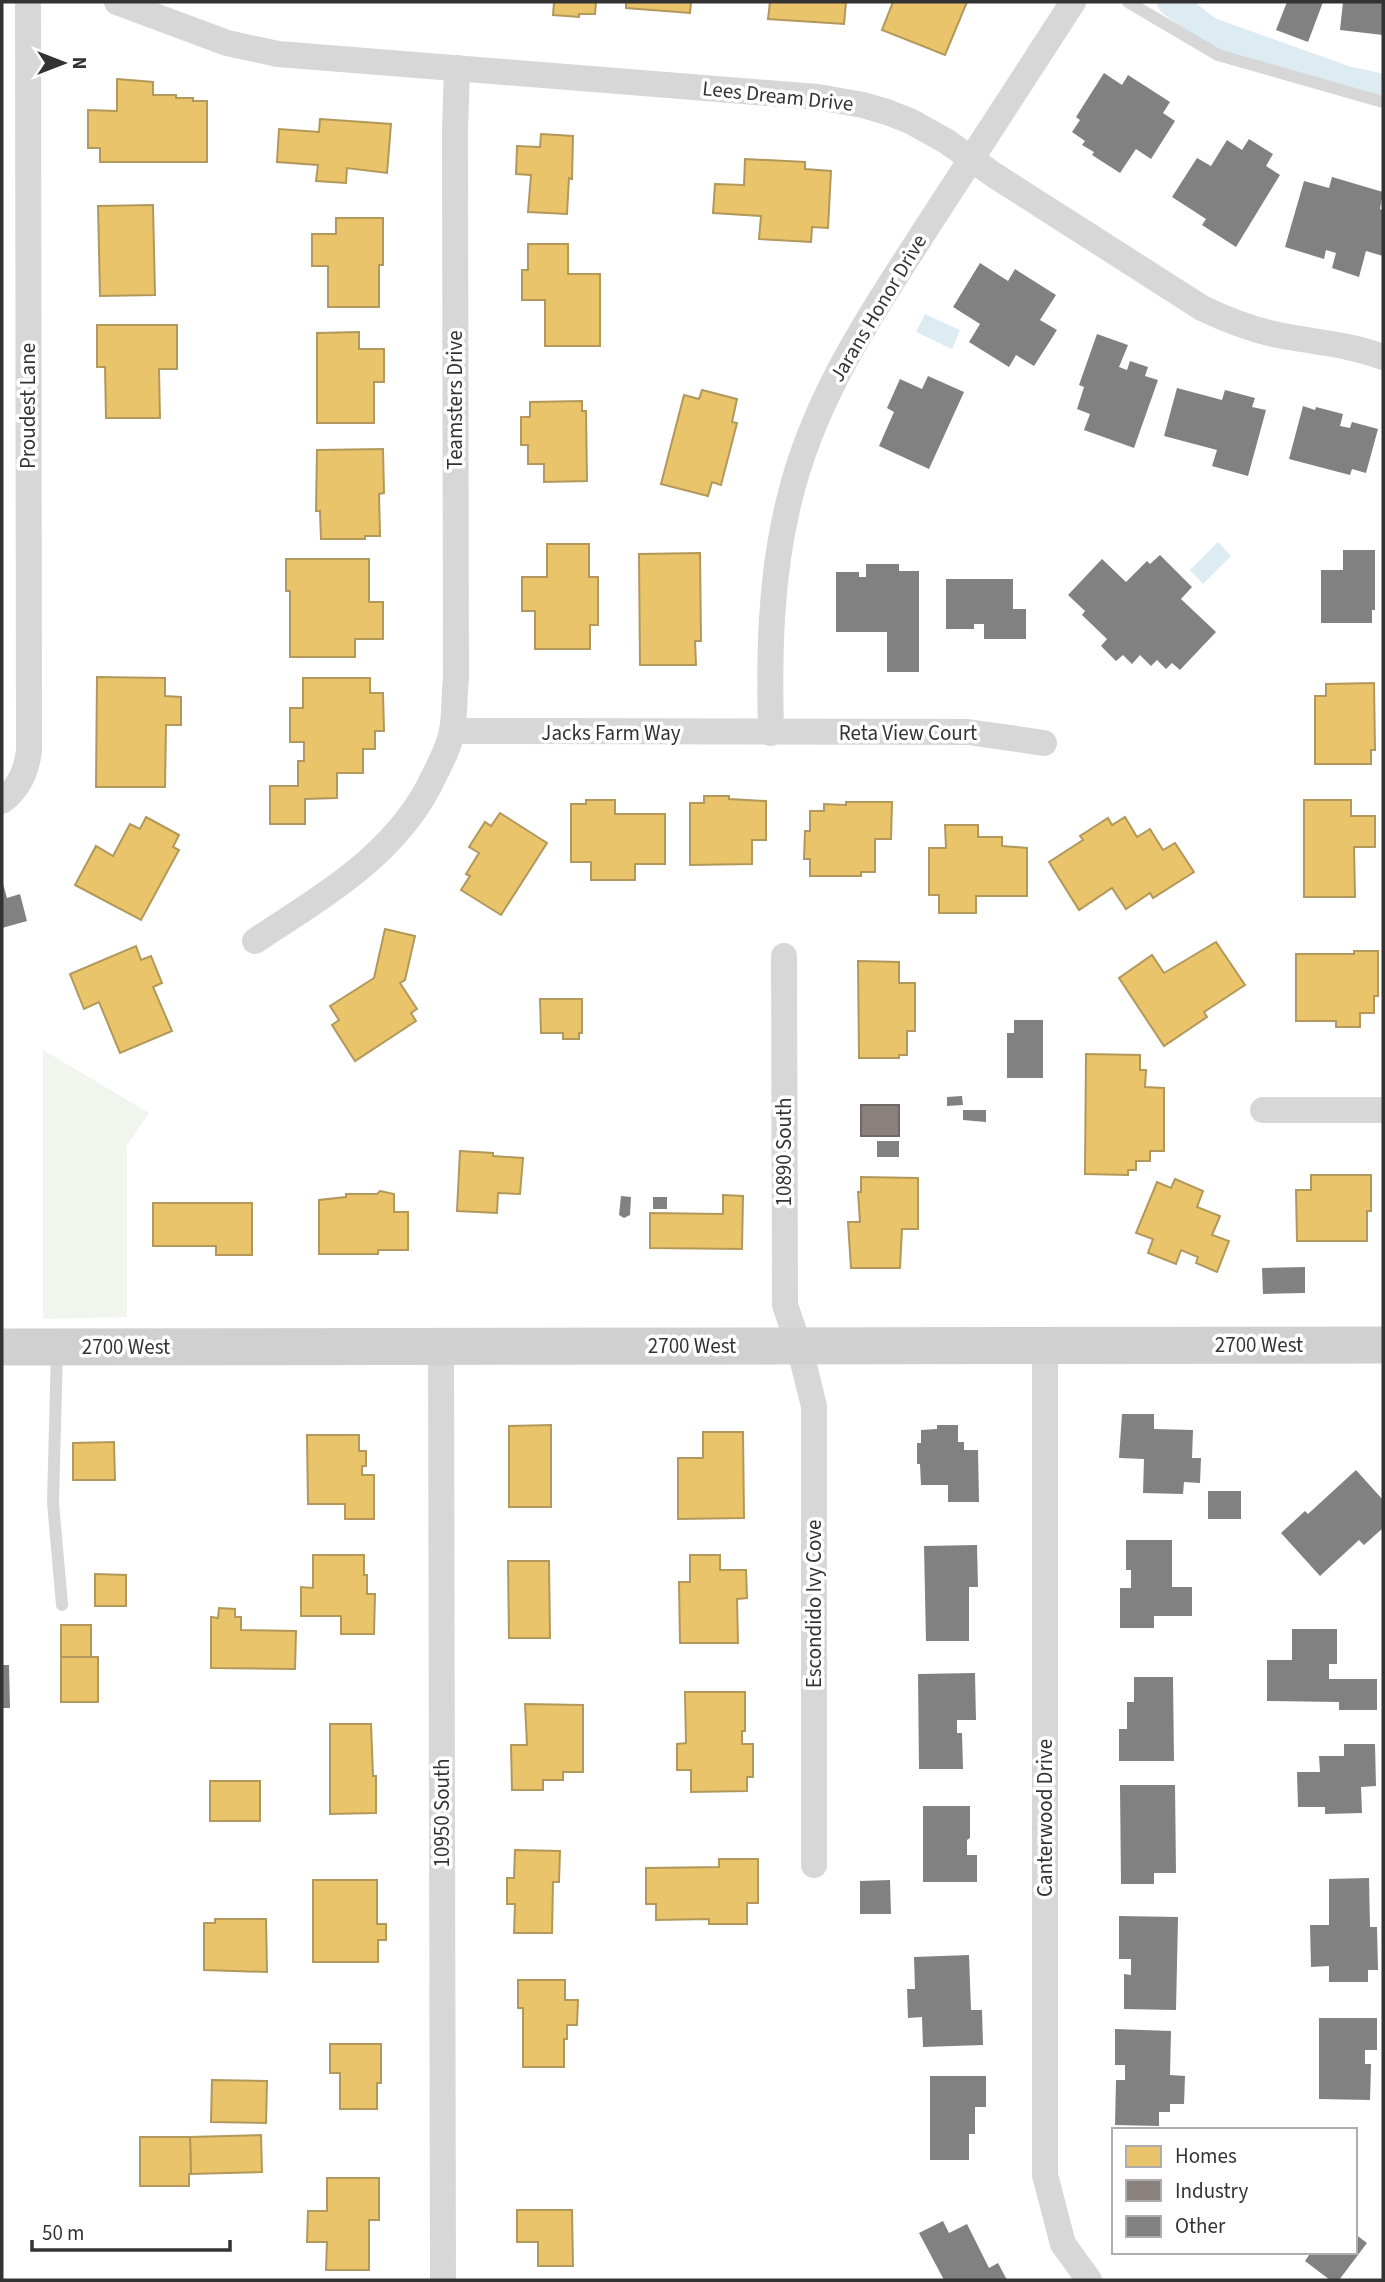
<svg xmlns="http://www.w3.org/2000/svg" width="1385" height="2282" font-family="'Source Sans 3',sans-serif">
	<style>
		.green { fill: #f1f5ed }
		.water { fill: #ddebf3 }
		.homes { fill: #e9c46a; stroke: #b2985a; stroke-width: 2 }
		.industry { fill: #8a817c; stroke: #706a66; stroke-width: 2 }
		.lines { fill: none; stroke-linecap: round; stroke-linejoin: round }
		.canal { stroke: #ddebf3; stroke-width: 28 }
		.building { fill: #818181 }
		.lane { stroke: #d7d7d7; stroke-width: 12 }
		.street { stroke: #d7d7d7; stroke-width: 26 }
		.secondary { stroke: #d0d0d0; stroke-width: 37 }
		.labels { text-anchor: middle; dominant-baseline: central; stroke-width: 7; stroke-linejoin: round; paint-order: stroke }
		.street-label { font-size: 21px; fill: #333; stroke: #fff }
	</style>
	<rect width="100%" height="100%" fill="#fff"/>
	<path class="green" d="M43,1050L149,1113L127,1145V1317L43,1319Z"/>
	<g class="water">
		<path d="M925,314L960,330L952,349L916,332Z"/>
		<path d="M1218,542L1231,556L1203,584L1190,570Z"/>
	</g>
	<g class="homes">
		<path d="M554,2H596L595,14H579V17L553,15Z"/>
		<path d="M626,2H691L690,13L626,8Z"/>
		<path d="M770,2H846L844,24L768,19Z"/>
		<path d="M893,2H967L945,55L882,30Z"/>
		<path d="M117,79L153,82V95H176V98H193V101H207V162H100V148H88V110L117,111Z"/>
		<path d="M320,119L391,124L387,173L347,168L346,183L316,181L318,165L277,162L279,129L319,132Z"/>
		<path d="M541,134L573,136L572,179L569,178L567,214L528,212L531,175L516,174L517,146L540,147Z"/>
		<path d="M745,159L805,162V169L831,171L828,228L812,227L811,242L759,239L761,216L713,213L715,184L744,185Z"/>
		<path d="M153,205L155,295L100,296L98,206Z"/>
		<path d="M336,218H383V265H379V307H328V266H312V234H336Z"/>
		<path d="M528,244H568V274H600V346H545V300H522V270H528Z"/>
		<path d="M97,325H177V369H159L160,418H106L105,367H97Z"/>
		<path d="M359,332V349H384V382H374V423H317V333Z"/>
		<path d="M702,390L737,399L732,422L737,423L721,485L712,482L708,496L661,484L684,395L699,399Z"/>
		<path d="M582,401V411H586L587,481L544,482V464H528V445H521V417H530V402Z"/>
		<path d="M383,449L384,493L379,494L380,536H365V539H321L320,511H316L317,450Z"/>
		<path d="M547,544H589V577H598V625H590V649H535V611H522V577H547Z"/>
		<path d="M700,553L701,641H695L696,665H640L639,554Z"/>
		<path d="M286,559H369V602H383V639H355V657H290V591H286Z"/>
		<path d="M97,677L165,678V696L181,697V725H166L165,787H96Z"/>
		<path d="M303,678H370V693H383L384,731H375V749H363V773H337V798L305,799V824H270V786H298V761H304V742H290V708H303Z"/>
		<path d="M1374,683L1375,750H1371V764H1315V696H1326V684Z"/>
		<path d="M704,796H729V799L766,801V840H752V864L690,865V803H704Z"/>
		<path d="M586,800H615V814H665V864H635V880H591V862H571V804H586Z"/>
		<path d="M1304,800H1351V816H1375V847H1354L1355,897H1304Z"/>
		<path d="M846,802H892L891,839H875V872H861V876H810V859H804L805,831H810V811H824V804L846,805Z"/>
		<path d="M500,813L547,843L501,915L461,890L470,876L466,874L479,853L469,847L485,822L491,826Z"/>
		<path d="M146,817L179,835L173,847L179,850L141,920L75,885L96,846L113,856L130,824L140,829Z"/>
		<path d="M1125,817L1137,837L1150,829L1163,850L1175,843L1194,872L1153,898L1150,893L1126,909L1112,888L1079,910L1049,862L1083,840L1080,836L1108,818L1112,825Z"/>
		<path d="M945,825H978V837H1002V846L1027,848V896H976V913H939V895H929V848H946Z"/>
		<path d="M385,929L415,936L405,980L400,983L417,1009L411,1013L416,1021L355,1061L332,1025L339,1020L330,1006L374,978Z"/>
		<path d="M1216,942L1245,985L1204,1012L1207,1017L1164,1046L1119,978L1152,955L1164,973Z"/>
		<path d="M136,946L141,960L151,956L162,983L153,987L172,1031L120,1053L99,1002L84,1009L70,974Z"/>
		<path d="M1354,951H1378V996H1374V1013H1360V1027H1336V1021H1296V954H1354Z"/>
		<path d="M858,961L899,962V983H915V1031H907V1055H899V1058H859Z"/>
		<path d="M540,999H582V1033H579V1039H563V1033H541Z"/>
		<path d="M1086,1054L1140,1055V1070H1146L1145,1087L1164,1088V1151H1150V1161H1136V1170H1128V1175L1085,1174Z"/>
		<path d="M460,1151L493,1153V1156L523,1158L520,1194L498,1193L497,1213L457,1211Z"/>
		<path d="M1311,1175H1371V1211H1367V1241H1297L1296,1190H1311Z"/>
		<path d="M861,1177L918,1178V1229H902L900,1268H851L848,1222H860L858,1192H861Z"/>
		<path d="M1175,1179L1203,1191L1197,1207L1220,1216L1212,1235L1229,1241L1217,1272L1196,1263L1198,1257L1181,1250L1176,1264L1148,1253L1153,1239L1136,1233L1157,1182L1171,1188Z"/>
		<path d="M380,1191L394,1194V1212H408V1250H378V1254H319V1200L346,1197V1194H377Z"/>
		<path d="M723,1195L743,1196L742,1249L650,1248V1213L723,1214Z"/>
		<path d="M153,1203H252V1255H216V1246H153Z"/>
		<path d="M551,1425V1507H509V1426Z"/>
		<path d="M703,1432H743L744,1518L678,1519V1458H703Z"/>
		<path d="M307,1435H359V1451H366V1466H362V1475H374V1519H345V1504H308Z"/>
		<path d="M114,1442L115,1480H73V1443Z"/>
		<path d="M313,1555H364V1575H367V1594H375L374,1634H341V1616H301V1587L313,1588Z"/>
		<path d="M690,1555H720V1570H746L747,1598L737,1599L738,1643H680L679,1582H690Z"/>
		<path d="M508,1561H549L550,1638H509Z"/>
		<path d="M95,1574L126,1575V1606H95Z"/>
		<path d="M219,1608L235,1609V1617H241V1630L296,1631L295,1669L211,1668V1617L218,1618Z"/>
		<rect x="61" y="1625" width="30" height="32"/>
		<rect x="61" y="1657" width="37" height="45"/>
		<path d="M685,1692H745V1731H742V1744H753V1777H747V1791L691,1792V1770H677V1744L686,1743Z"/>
		<path d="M525,1704L583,1705V1772H563V1780H543V1790H512L511,1745H527Z"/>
		<path d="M330,1724H371L373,1776H376V1813L330,1814Z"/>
		<rect x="210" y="1781" width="50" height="40"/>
		<path d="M515,1850L560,1851L559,1882H553L552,1933H514L515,1904H507V1878H514Z"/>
		<path d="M719,1859H758V1903H747V1924H709V1919L656,1920V1904H646V1868L719,1867Z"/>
		<path d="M313,1880H377V1924H386V1940H378V1962H313Z"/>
		<path d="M215,1919H266L267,1972L204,1970V1923H215Z"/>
		<path d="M518,1980H565V2000H578L577,2025H567V2039H564V2067H523V2008H518Z"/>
		<path d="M330,2044H381V2083H377V2109H340V2073H330Z"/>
		<path d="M212,2080L267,2081L266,2123L211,2122Z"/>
		<path d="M261,2135L262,2172L191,2174L190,2137Z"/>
		<path d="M140,2137H190L191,2174H189V2186H140Z"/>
		<path d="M327,2178H379V2220H369V2270H326L327,2242H307L308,2211H327Z"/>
		<path d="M517,2210H572L573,2266H538V2242H517Z"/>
	</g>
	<rect class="industry" x="861" y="1105" width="38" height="31"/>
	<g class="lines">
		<path class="canal" d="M1171,2L1209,31L1346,80L1383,88"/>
	</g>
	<g class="building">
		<path d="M1287,2H1323L1308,42L1276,30Z"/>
		<path d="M1343,2H1383V35L1340,30Z"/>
		<path d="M1104,73L1122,85L1128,75L1170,102L1163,113L1175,121L1151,159L1136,149L1120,173L1092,155L1094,152L1082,145L1085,141L1072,132L1080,120L1076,117Z"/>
		<path d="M1249,139L1273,154L1266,166L1280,175L1236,247L1202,225L1206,219L1172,197L1197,158L1211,166L1227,140L1242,150Z"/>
		<path d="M1332,177L1383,192L1380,209L1383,210V256L1366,251L1359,277L1332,268L1336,253L1326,250L1324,259L1285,247L1304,181L1329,188Z"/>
		<path d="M980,263L1008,281L1015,269L1056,295L1040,320L1057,330L1034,366L1016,355L1009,367L969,342L980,324L953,307Z"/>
		<path d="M1097,334L1128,345L1119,367L1127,370L1130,361L1148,367L1145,376L1158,380L1134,448L1084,430L1090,414L1077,409L1084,387L1079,385Z"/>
		<path d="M928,376L964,392L929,469L879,446L894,412L887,408L900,379L922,389Z"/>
		<path d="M1177,388L1222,400L1225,390L1255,398L1252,407L1266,410L1248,476L1212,466L1217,450L1164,436Z"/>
		<path d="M1303,406L1315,410L1316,407L1343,414L1340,426L1350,428L1352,422L1378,429L1366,473L1352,469L1350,475L1289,459Z"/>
		<path d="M1343,550H1375V610H1372V623H1321V570H1343Z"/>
		<path d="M1160,555L1192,587L1181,599L1216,632L1180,670L1172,663L1166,669L1157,660L1151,666L1140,655L1132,664L1123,655L1116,661L1101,646L1107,639L1082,615L1085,611L1068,595L1102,559L1126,582L1147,561L1150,564Z"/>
		<path d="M866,564H899V571H919V672H887V632H836V572H859V577H866Z"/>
		<path d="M946,579H1013V609H1026V639H984V624H974V629H946Z"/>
		<path d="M2,880L7,898L20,894L27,921L2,928Z"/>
		<path d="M1014,1020H1043V1078H1007V1033H1014Z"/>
		<path d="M962,1096L963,1105L947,1106V1097Z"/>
		<path d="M963,1110H986V1122L963,1120Z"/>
		<rect x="877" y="1141" width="22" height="16"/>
		<path d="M621,1196L631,1197L630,1215L624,1218L619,1215Z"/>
		<rect x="653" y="1197" width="14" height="12"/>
		<path d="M1305,1267V1293L1263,1294L1262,1268Z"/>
		<path d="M1122,1414H1154V1429L1193,1430L1192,1458H1201L1200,1483L1184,1482L1183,1494L1143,1493L1144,1459L1119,1458Z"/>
		<path d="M937,1425H958V1442H964V1450H978L979,1502H948V1485H921L920,1464H917V1443H921V1430L937,1429Z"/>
		<path d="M1356,1470L1383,1500V1528L1364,1545L1359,1540L1320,1576L1281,1533L1305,1511L1308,1514Z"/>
		<rect x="1208" y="1491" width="33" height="28"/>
		<path d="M1126,1540H1172V1587H1192V1616H1154V1628H1120V1588H1131V1570H1126Z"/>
		<path d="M977,1545L978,1587H969V1641H926L924,1546Z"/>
		<path d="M1292,1629H1337V1664H1329V1679H1377V1710H1339V1702L1267,1701V1660H1292Z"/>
		<path d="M2,1665H9L10,1708H2Z"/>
		<path d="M975,1673L976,1720H957V1733H962L963,1769H919L918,1674Z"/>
		<path d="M1134,1677H1173L1174,1761H1119V1729H1127V1702H1134Z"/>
		<path d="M1344,1744H1375L1376,1786L1361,1787L1362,1813L1325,1814V1807H1298L1297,1772H1320L1319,1756H1344Z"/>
		<path d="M1120,1785H1175L1176,1873H1154V1884H1121Z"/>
		<path d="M923,1806H970V1838L967,1840V1855H977V1882H923Z"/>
		<path d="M1369,1878L1370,1927H1377L1378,1970H1368V1982H1329V1966L1311,1967L1310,1925H1329V1879Z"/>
		<path d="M890,1880L891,1914H860V1881Z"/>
		<path d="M1119,1916L1178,1917L1176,2010L1124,2009V1974L1131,1975V1959H1119Z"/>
		<path d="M969,1955L971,2010H982L983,2045L923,2047L922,2017L908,2018L907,1989H915L914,1957Z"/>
		<path d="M1319,2018H1377V2050H1365V2064H1371L1370,2100L1319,2099Z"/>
		<path d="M1115,2029L1171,2031L1170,2075L1185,2076L1184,2104H1170V2112H1159V2126L1115,2125L1116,2080H1125V2065H1115Z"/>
		<path d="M930,2076H986V2107H975V2134H969V2160H930Z"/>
		<path d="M943,2221L949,2233L967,2224L989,2268L998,2263L1007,2280H944L919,2233Z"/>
		<path d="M1355,2234L1367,2243L1339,2280H1330L1305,2261L1311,2252H1355Z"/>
	</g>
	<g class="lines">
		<g class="lane">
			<path d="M1128,2L1218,55L1383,102"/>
			<path d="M57,1350L53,1502L62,1605"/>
		</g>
		<g class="street">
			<path d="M117,2L227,43L278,54L818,97L863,105L887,112L910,121L946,141L994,175L1202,308C1227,320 1255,331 1283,336C1317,342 1350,345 1383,357"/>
			<path d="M452,731L968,732L1044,743"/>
			<path d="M771,733C769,654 770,578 789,501C814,396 872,313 929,224C977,150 1025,76 1073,2"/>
			<path d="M2,801C19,788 26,772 29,751L28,2"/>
			<path d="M255,941C324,895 398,854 434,776C441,762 449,747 452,731C455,714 454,695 456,678L455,130L457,68"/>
			<path d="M784,956L785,1305L799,1346L814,1406V1865"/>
			<path d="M1263,1110H1383"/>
			<path d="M441,1346L443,2280"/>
			<path d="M1045,1346V2175L1063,2244L1089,2280"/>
		</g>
		<path class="secondary" d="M2,1347L1383,1345"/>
	</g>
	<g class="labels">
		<g class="street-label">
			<text transform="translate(778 96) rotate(6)">Lees Dream Drive</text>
			<text transform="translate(878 308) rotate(-59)">Jarans Honor Drive</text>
			<text transform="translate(455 400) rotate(-90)">Teamsters Drive</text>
			<text transform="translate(28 406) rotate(-90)">Proudest Lane</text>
			<text x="611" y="733">Jacks Farm Way</text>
			<text x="908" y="733">Reta View Court</text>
			<text transform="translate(784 1152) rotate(-90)">10890 South</text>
			<text x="1259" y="1345">2700 West</text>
			<text x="692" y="1346">2700 West</text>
			<text x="126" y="1347">2700 West</text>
			<text transform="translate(814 1604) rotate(-90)">Escondido Ivy Cove</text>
			<text transform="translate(442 1813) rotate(-90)">10950 South</text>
			<text transform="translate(1045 1818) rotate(-90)">Canterwood Drive</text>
		</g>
	</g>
	<rect width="1385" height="2282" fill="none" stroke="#333333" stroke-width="7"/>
	<rect x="1112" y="2128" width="245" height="126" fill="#ffffff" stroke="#adadad" stroke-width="2"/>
	<rect x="1126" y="2146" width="35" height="21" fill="#e9c46a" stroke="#adadad" stroke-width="2"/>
	<text x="1175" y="2163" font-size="21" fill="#333333">Homes</text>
	<rect x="1126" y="2180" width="35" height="21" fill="#8a817c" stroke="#adadad" stroke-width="2"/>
	<text x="1175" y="2198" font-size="21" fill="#333333">Industry</text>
	<rect x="1126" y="2216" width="35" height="21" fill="#818181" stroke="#adadad" stroke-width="2"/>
	<text x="1175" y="2233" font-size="21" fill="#333333">Other</text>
	<g transform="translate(63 63) rotate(90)" stroke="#ffffff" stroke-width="5" paint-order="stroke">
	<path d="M0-5L12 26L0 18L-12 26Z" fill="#333333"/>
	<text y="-10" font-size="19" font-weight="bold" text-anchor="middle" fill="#333333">N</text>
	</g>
	<path d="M32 2240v10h198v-10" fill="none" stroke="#333333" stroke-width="3.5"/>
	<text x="42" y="2240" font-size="21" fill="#333333" stroke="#ffffff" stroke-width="5" paint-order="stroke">50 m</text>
</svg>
